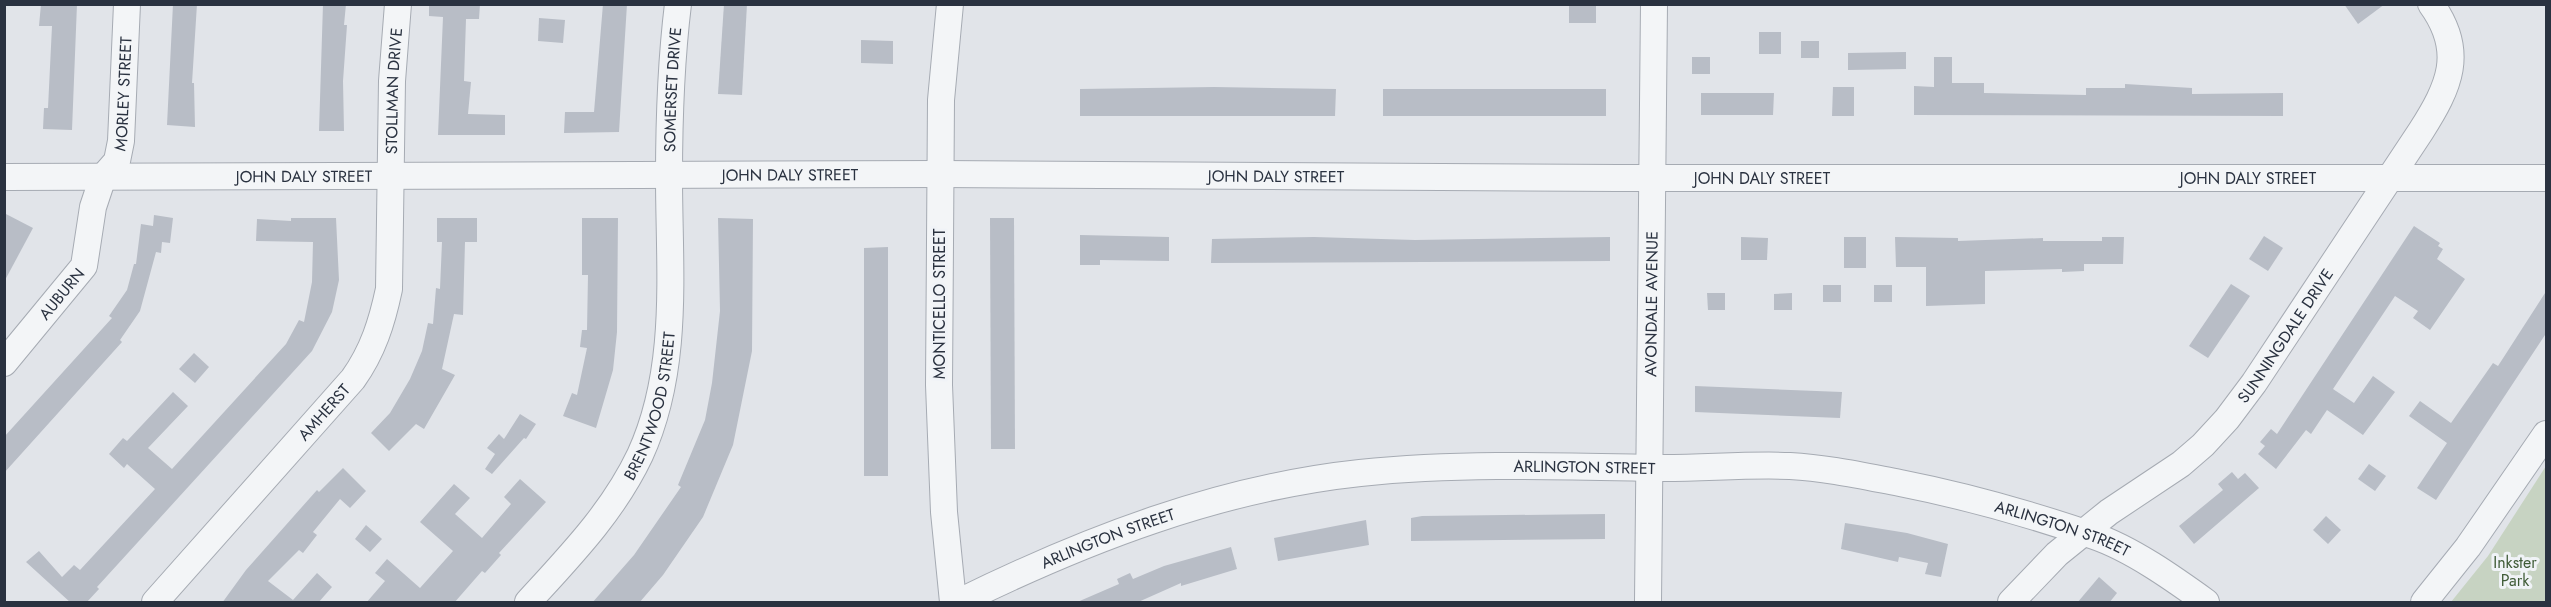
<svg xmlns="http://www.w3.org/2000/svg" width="2551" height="607" font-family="Jost,sans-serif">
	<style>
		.green { fill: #c7d3c2 }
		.building { fill: #b8bdc6 }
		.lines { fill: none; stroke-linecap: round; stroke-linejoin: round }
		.minor-casing { stroke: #a6abb3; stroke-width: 28 }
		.minor { stroke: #f3f5f7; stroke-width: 26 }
		.labels { text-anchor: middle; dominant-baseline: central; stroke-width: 6; stroke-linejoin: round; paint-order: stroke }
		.street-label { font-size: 16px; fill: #2a3240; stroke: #f0f3f7 }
		.park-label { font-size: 16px; fill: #3f5b37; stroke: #f0f3f7 }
	</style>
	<rect width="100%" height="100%" fill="#e1e4e9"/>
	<path class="green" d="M2546,466V602H2451L2488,556Z"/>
	<g class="building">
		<path d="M41,4H77L72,130L43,129L44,108H48L52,26H39Z"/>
		<path d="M173,4H197L192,83H194L195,127L167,125Z"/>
		<path d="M323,4H346L344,25H347L343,81L344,131H319Z"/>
		<path d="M429,4H480L479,19H466L464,81L471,82L468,114L505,115V135H438L443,17L429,16Z"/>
		<path d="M603,4H627L619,132L564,133L565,112H594Z"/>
		<path d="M724,4H747L742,95L718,94Z"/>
		<rect x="1569" y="4" width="27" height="19"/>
		<path d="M2344,4H2385L2358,24Z"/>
		<path d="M539,18L565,20L563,43L538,41Z"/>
		<rect x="1759" y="32" width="22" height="22"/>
		<path d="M861,40L893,41V64L861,63Z"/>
		<rect x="1801" y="41" width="18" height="17"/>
		<path d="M1906,52V69L1848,70V53Z"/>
		<rect x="1692" y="57" width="18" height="17"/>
		<path d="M1934,57H1952V83H1984V93L2086,95V88H2125V84L2192,88V94L2283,93V116L1914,115V86L1934,87Z"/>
		<path d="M1214,87L1336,89L1335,116H1080V89Z"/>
		<path d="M1833,87H1854V116H1832Z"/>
		<rect x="1383" y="89" width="223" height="27"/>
		<path d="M1701,93H1774L1773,115H1701Z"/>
		<path d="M4,213L33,228L4,282Z"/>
		<path d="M154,215L173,218L170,243L162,242L161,253L156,252L140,311L120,340L122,342L4,473V437L112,318L109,316L127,290L134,264H136L141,224L153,226Z"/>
		<path d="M291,218H336L339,280L332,312L312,351L97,587L99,589L86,603H71L26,562L39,551L62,577L74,565L80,570L155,489L127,464L124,468L109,454L123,438L127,441L173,392L188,406L148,448L172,469L286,344L299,320L304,322L312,282L313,242L256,241L257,219L291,221Z"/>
		<path d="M437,218H477V242H465L463,315L454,314L442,369L455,375L424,429L416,424L389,451L371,433L390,413L410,379L422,351L428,323L433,324L436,288L440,289L442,242H437Z"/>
		<path d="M582,218H618L617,332L613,370L596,428L563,416L572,393L577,395L587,348L580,347L582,330H587L588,275H582Z"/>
		<path d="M718,218L753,219L752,351L733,445L703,517L663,575L639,603H592L634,555L681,487L678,485L705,420L712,383L720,311Z"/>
		<path d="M990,218H1014L1015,449H991Z"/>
		<path d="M2414,226L2440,243L2438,246L2443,249L2437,259L2465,279L2430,330L2413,318L2418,311L2395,296L2333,389L2354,403L2373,376L2395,392L2363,435L2327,410L2311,434L2306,430L2276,469L2258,454L2265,446L2260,442L2271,429L2277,434Z"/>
		<path d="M1080,235L1169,237V261L1100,260V265H1080Z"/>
		<path d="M2264,236L2283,248L2268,271L2249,259Z"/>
		<path d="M1314,237L1415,240L1610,237V261L1211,263L1212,239Z"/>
		<path d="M1741,237L1768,238L1767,260H1741Z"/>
		<rect x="1844" y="237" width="22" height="31"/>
		<path d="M1895,237L1958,238V241L2043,238V241H2102V237H2124L2123,264H2084V271L2062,272V269L1985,271V304L1926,306V267H1896Z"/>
		<path d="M888,247V476H864V248Z"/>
		<path d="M2231,284L2250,296L2208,358L2189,346Z"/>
		<rect x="1823" y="285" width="18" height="17"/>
		<rect x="1874" y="285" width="18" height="17"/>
		<path d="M2547,290V332L2436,500L2417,488L2447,443L2409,416L2420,401L2451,423L2493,363L2498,366Z"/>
		<path d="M1707,293H1725V310H1708Z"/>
		<path d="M1792,293V310H1774V294Z"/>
		<path d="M194,353L209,367L195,383L179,369Z"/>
		<path d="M1695,386L1842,392L1840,418L1695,412Z"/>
		<path d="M520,414L536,424L526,439L524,438L492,474L485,469L495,454L487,448L499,434L504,439Z"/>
		<path d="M2369,464L2386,476L2375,491L2358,479Z"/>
		<path d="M343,468L366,491L350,508L340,499L313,532L317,535L303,553L299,550L268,581L293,600L317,573L332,587L318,603H222L246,570L317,490L319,492Z"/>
		<path d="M2232,472L2238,479L2245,473L2259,488L2194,544L2179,526L2223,490L2218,484Z"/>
		<path d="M520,479L546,502L499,553L501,555L485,573L482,571L454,603H366L385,581L375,573L387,559L420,588L453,551L420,522L454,484L470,498L455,514L482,538L511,504L504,497Z"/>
		<path d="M1605,514V539L1411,541V518L1422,516Z"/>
		<path d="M2326,516L2341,530L2328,544L2313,530Z"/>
		<path d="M1366,520L1369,545L1278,561L1274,538Z"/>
		<path d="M1845,523L1907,533L1948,544L1941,577L1925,574L1928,563L1899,557L1898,562L1841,549Z"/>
		<path d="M366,525L382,539L370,552L355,539Z"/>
		<path d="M1231,547L1237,569L1181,586V583L1136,603H1075L1119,584L1117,579L1130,573L1133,579L1164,566Z"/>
		<path d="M2099,577L2117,593L2109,603H2077Z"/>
	</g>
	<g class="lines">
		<g class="minor-casing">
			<g id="minor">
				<path d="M950,4L941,100L939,385L944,512L953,602"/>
				<path id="s1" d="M4,177L940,174L1618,178H2546"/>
				<path id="s2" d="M4,363L84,266L93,207L103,177L117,161L121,141L127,4"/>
				<path id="s3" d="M155,602L353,379C373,351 382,322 389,289L392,81L398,4"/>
				<path id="s4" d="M528,602C570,556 613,512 640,455C680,368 669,270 669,177C669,120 671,61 678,4"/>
				<path id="s5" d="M959,602C1085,540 1219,488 1360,473C1458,463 1556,466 1653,468C1699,469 1744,464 1790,466C1827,468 1863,476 1900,483C1966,496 2030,514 2094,536C2132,549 2174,579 2206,602"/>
				<path id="s6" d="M1648,602L1654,4"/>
				<path id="s7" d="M2011,602L2057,554L2109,512L2181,464L2203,445L2227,419L2254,383L2421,131C2449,87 2466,52 2431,4"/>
				<path d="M2424,602L2468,547L2546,434"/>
			</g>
		</g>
		<use href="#minor" class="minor"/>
	</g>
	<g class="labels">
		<g class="street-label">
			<text stroke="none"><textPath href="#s4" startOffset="555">SOMERSET DRIVE</textPath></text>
			<text stroke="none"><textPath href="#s3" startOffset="594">STOLLMAN DRIVE</textPath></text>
			<text stroke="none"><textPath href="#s2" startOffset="306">MORLEY STREET</textPath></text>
			<text stroke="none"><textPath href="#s1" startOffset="786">JOHN DALY STREET</textPath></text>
			<text stroke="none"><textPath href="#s1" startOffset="1272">JOHN DALY STREET</textPath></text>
			<text stroke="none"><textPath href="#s1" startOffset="300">JOHN DALY STREET</textPath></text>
			<text stroke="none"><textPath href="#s1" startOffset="1758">JOHN DALY STREET</textPath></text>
			<text stroke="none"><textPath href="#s1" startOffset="2244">JOHN DALY STREET</textPath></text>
			<text stroke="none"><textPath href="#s2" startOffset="90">AUBURN</textPath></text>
			<text transform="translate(939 304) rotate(-90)">MONTICELLO STREET</text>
			<text stroke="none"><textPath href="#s6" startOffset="298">AVONDALE AVENUE</textPath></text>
			<text stroke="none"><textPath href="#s7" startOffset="386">SUNNINGDALE DRIVE</textPath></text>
			<text stroke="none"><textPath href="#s4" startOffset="236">BRENTWOOD STREET</textPath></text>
			<text stroke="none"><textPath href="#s3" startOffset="254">AMHERST</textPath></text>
			<text stroke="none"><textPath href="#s5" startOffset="648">ARLINGTON STREET</textPath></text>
			<text stroke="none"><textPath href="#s5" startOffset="1134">ARLINGTON STREET</textPath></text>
			<text stroke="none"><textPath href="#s5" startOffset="162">ARLINGTON STREET</textPath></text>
		</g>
		<g class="park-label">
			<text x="2515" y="562">Inkster<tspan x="2515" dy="18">Park</tspan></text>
		</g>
	</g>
	<rect width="2551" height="607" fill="none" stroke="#2a3240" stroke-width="12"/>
</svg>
